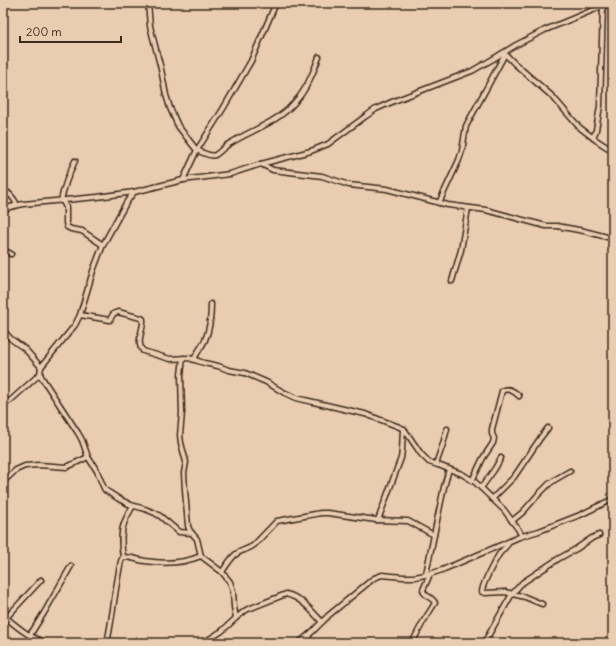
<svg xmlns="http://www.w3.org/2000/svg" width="616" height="646" font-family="Delius,sans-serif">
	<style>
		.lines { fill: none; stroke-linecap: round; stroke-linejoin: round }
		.minor-casing { stroke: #3b2a1e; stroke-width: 7 }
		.minor { stroke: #eaccb0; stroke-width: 4 }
	</style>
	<rect width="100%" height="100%" fill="#eaccb0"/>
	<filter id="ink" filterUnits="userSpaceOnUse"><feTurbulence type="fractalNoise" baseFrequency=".025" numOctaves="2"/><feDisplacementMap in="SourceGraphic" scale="8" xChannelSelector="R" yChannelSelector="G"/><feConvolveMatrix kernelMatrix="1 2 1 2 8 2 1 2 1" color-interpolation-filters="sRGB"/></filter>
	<g filter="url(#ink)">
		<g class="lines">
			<g class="minor-casing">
				<g id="minor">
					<path d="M148,3L150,26L161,69L166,95L170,108L178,126L195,148C198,151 210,157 215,155C219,153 225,146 229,144C251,130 277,123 294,103C306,91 313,73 319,57"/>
					<path d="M504,53L515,64L553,97L579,127L596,140L613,151"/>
					<path d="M593,138L596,130L600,106L603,6"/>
					<path d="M261,164L273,170L322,176L349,185L387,189L448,205L486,210L546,226H557L584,231L607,237L613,238"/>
					<path d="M183,180L197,150L223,109L251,61L276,3"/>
					<path d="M3,190C10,193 14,198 17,205"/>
					<path d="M62,200L66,207V223L67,227L71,229L82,231L103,245"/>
					<path d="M61,201C64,185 68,175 75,161"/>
					<path d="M439,203L459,160L462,151L466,126L505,54"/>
					<path d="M3,211L10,207L23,204L97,197L134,192L183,180L230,174L261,164L311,151L328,144L366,116L376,109L394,101L472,71L493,59L516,45L545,30L610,3"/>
					<path d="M3,250L11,254"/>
					<path d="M452,281L461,250L468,208"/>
					<path d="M80,315L93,271L103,245L126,203L134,192"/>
					<path d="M3,330L11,339L25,349L41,367L75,325L80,315L110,320L113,314L118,312L141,318L143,319C144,330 135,342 143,351L170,359L189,358L204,363L218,366L229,370L245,373L266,382L283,392L296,398L365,414L397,426L404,429L421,454L429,462L438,465L462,474L475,482L504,510L518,529L522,536"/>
					<path d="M183,358L181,375L182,413L180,435L181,443L186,462L184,473L185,490L188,526L190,531L197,539L201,556L222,572L230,582L233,591L234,607L236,618L246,610L286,594C302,598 311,610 322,622"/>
					<path d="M194,360C196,353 202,347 205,340C210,329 211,317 211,304"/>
					<path d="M41,367L40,374L42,378L78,433L82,440L88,457L97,471L103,486L105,490L119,499L131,505L145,509L155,513L160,516L179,532L192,533"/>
					<path d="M3,405L11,400L40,374"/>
					<path d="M436,464L443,444L447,429"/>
					<path d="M472,481L483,458L493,443L494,438L492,434V429L502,391C508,387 515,392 519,396"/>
					<path d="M3,482L16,470L25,466L39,465L67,467L88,457"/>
					<path d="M481,488L494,470L501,458"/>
					<path d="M492,499L514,477L541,437L548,428"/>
					<path d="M378,520L401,458L402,450L403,429"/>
					<path d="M512,521L523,512L537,496L549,484L556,479L570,471"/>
					<path d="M434,535L444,487L449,469"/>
					<path d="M508,544C505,548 500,552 498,556C493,564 482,585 482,592L485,593L505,592L525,597L542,604"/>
					<path d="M123,557C121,545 120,532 125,521C127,516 130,511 133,506"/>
					<path d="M222,572C226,566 231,558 236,554C242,550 249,549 254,545L277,521L321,513H328L376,520L408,521L434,535L426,574"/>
					<path d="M3,615C17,627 30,638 47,643"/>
					<path d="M6,618L41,580"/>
					<path d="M30,635L44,613L71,566"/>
					<path d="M107,643C113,616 115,588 121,561L123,557C131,557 138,560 145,561C163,564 184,563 201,556"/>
					<path d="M203,643L222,631L236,618"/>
					<path d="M299,643L312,632L329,615L374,578L382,575L403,577H415L430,574L442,570L501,545L519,537L539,531L580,515L613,499"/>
					<path d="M308,643L309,635"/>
					<path d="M412,643L423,622L435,603C432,596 424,597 423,590L430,574"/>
					<path d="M484,643L512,594L522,583L558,559L576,549L592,538L599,535"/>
				</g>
			</g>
			<use href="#minor" class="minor"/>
		</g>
	</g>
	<rect width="616" height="646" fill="none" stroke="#eaccb0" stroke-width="16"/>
	<rect x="8" y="8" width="600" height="630" fill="none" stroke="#3b2a1e" stroke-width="1.5" filter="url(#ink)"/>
	<path d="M20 36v6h101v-6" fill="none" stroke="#3b2a1e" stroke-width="2"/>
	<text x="26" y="36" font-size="12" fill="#3b2a1e" stroke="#eaccb0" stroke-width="3" paint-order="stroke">200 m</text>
</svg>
